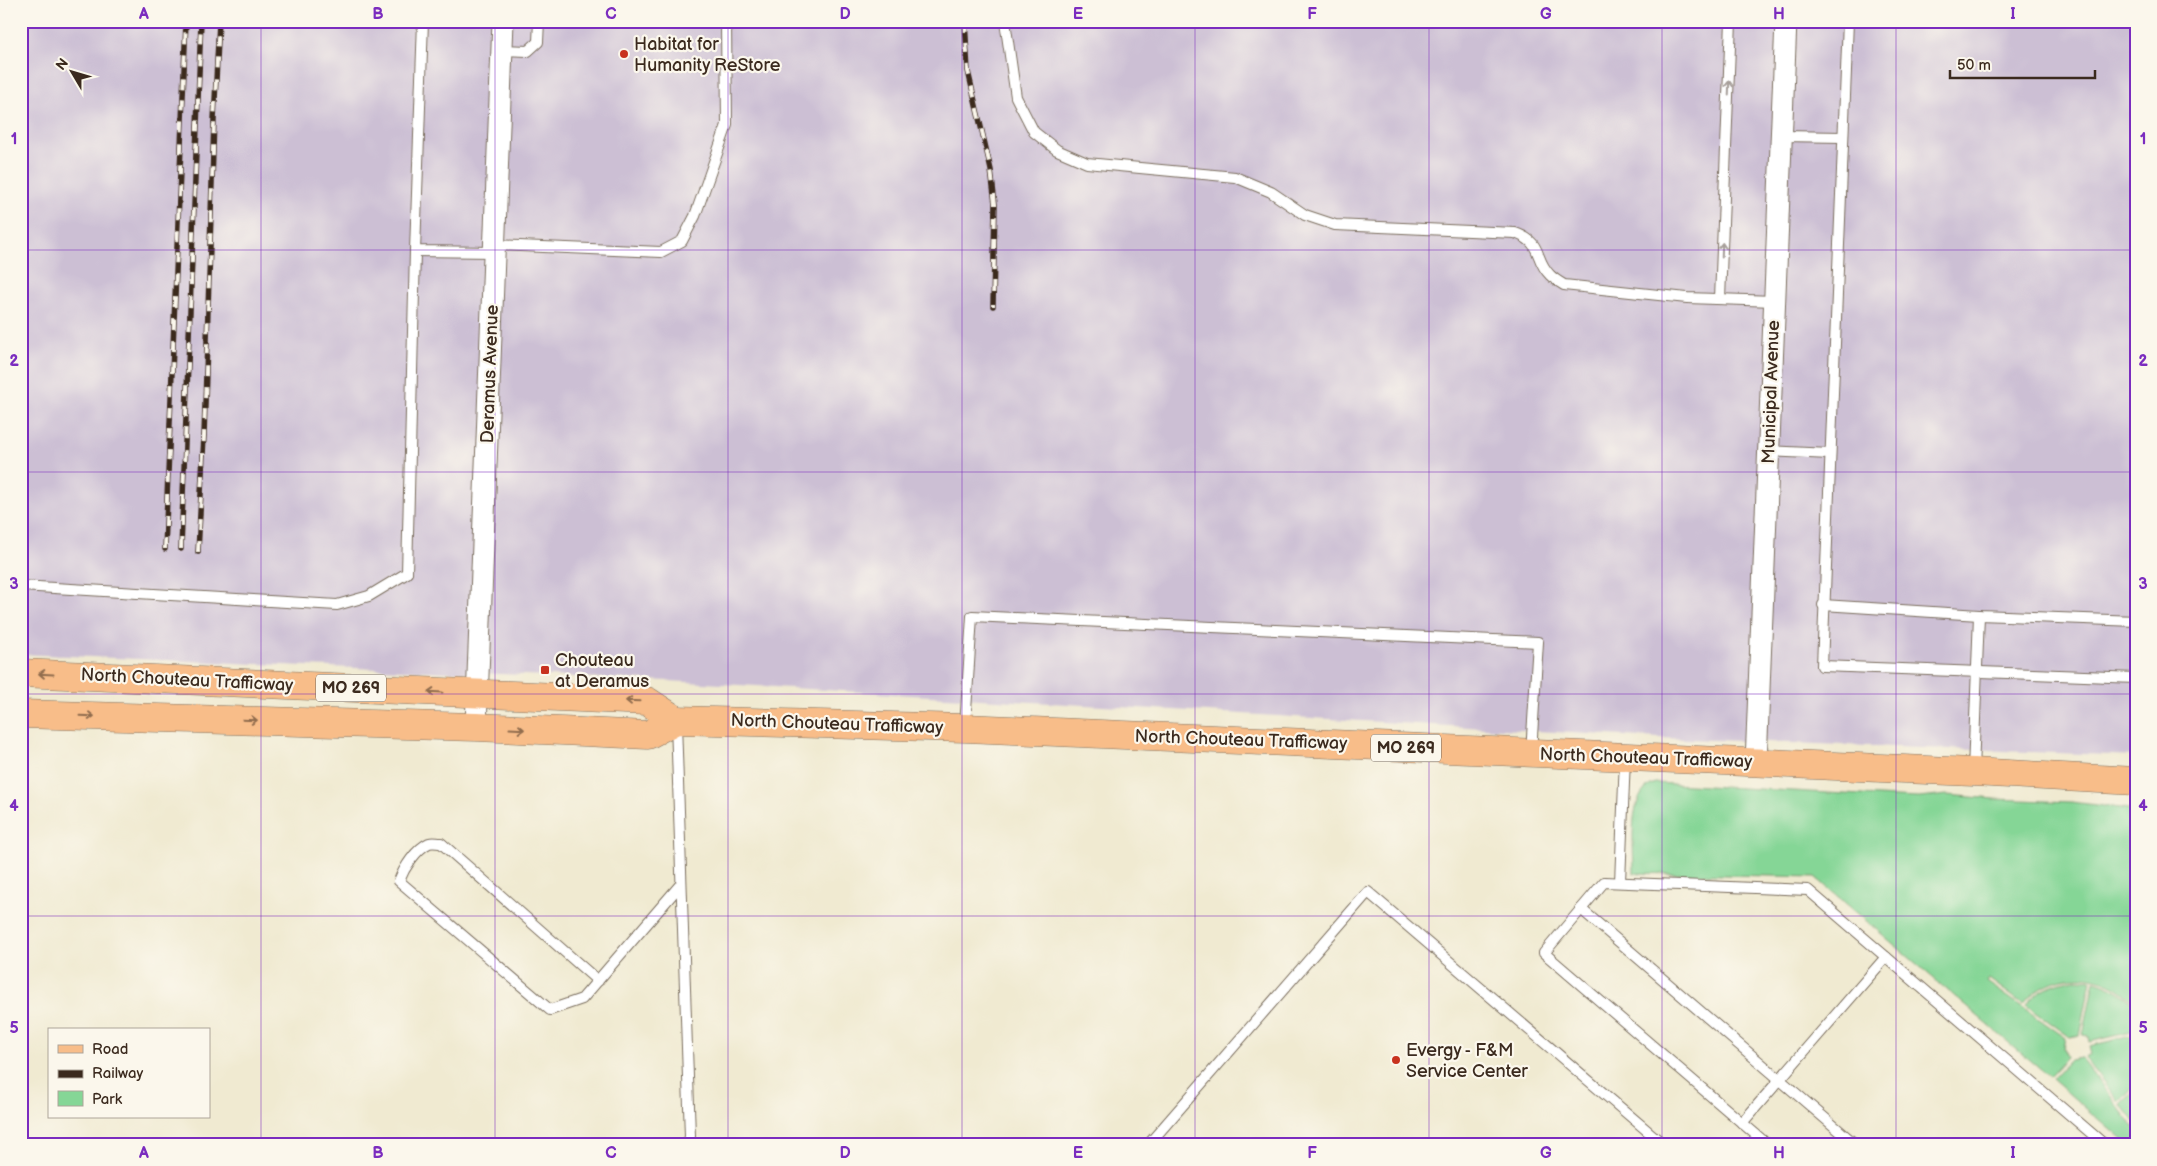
<svg xmlns="http://www.w3.org/2000/svg" width="2157" height="1166" font-family="'Balsamiq Sans',sans-serif">
	<style>
		.industrial { fill: #ccbfd4 }
		.green { fill: #85d696; stroke: #60805a }
		.lines { fill: none; stroke-linecap: round; stroke-linejoin: round }
		.service-casing { stroke: #7a6d5d; stroke-width: 12 }
		.minor-casing { stroke: #7a6d5d; stroke-width: 23 }
		.primary-casing { stroke: #7a6d5d; stroke-width: 29 }
		.service { stroke: #fff; stroke-width: 10 }
		.minor { stroke: #fff; stroke-width: 21 }
		.primary { stroke: #f8bd89; stroke-width: 28 }
		.rail-casing { stroke: #3b2a1e; stroke-width: 5.5 }
		.rail { stroke: #fbf7ec; stroke-width: 4; stroke-dasharray: 11; stroke-linecap: butt }
		.oneway { stroke: #a79f9a }
		.oneway2 { stroke: #906c4e }
		.grid { fill: none; stroke: #7b2cbf; stroke-width: 1; stroke-opacity: 0.55 }
		.poi-dot { fill: #c8321e; stroke: #fbf7ec; stroke-width: 2 }
		.labels { text-anchor: middle; dominant-baseline: central; stroke-width: 4.5; stroke-linejoin: round; paint-order: stroke }
		.shield { fill: #fbf7ec; stroke: #75685c; stroke-width: 1 }
		.shield-label { font-size: 16px; font-weight: bold; fill: #3b2a1e }
		.poi-label { font-size: 18px; fill: #3b2a1e; stroke: #fbf7ec; text-anchor: start }
		.street-label { font-size: 18px; fill: #3b2a1e; stroke: #fbf7ec }
		.neatline { fill: none; stroke: #7b2cbf; stroke-width: 2 }
		.grid-label { font-size: 16px; text-anchor: middle; font-weight: bold; fill: #7b2cbf }
	</style>
	<rect width="100%" height="100%" fill="#fbf7ec"/>
	<filter id="ink" filterUnits="userSpaceOnUse"><feTurbulence type="fractalNoise" baseFrequency=".02" numOctaves="2"/><feDisplacementMap in="SourceGraphic" scale="10" xChannelSelector="R" yChannelSelector="G"/><feConvolveMatrix kernelMatrix="1 2 1 2 8 2 1 2 1" color-interpolation-filters="sRGB"/></filter>
	<filter id="wash" filterUnits="userSpaceOnUse"><feTurbulence type="fractalNoise" baseFrequency=".0096" numOctaves="4" result="noise"/><feDisplacementMap in="SourceGraphic" scale="20" xChannelSelector="R" yChannelSelector="G"/><feGaussianBlur stdDeviation="1.12" result="paint"/><feColorMatrix in="noise" values="0 0 0 0 0 0 0 0 0 0 0 0 0 0 0 0 0 1.4 0 .05"/><feComposite in="paint" operator="in"/></filter>
	<g filter="url(#wash)">
		<rect width="100%" height="100%" fill="#f0ead1"/>
		<path class="industrial" d="M21,21H2136V756L1659,738L668,681L21,654Z"/>
		<g class="green">
			<path d="M1655,783L1896,797L1919,798L1947,795L1994,799L2072,802L2136,810V1005C2107,968 2052,968 2023,1004L1989,979L1987,982L2066,1038L2064,1048L2067,1058L2049,1077L1815,877L1634,873C1634,847 1626,793 1655,783Z"/>
			<path d="M2075,979L2091,980L2080,1035L2070,1037L2026,1005C2037,989 2056,982 2075,979Z"/>
			<path d="M2094,981C2107,984 2133,996 2136,1011C2137,1017 2136,1025 2136,1031L2089,1042L2088,1036L2083,1035Z"/>
			<path d="M2136,1035V1084L2119,1102L2085,1058L2091,1055L2089,1046Z"/>
			<path d="M2081,1058L2136,1129V1145H2128L2052,1079L2070,1060Z"/>
			<path d="M2136,1090V1123L2121,1104Z"/>
		</g>
	</g>
	<g filter="url(#ink)">
		<g class="lines">
			<g class="service-casing">
				<g id="service">
					<path d="M423,21L415,251L495,252"/>
					<path d="M1005,21L1016,97L1034,132L1057,150L1087,163L1235,177L1271,192L1305,215L1335,225L1515,233C1544,243 1533,258 1550,275C1554,279 1559,282 1564,285L1687,298L1775,301"/>
					<path d="M1848,21L1822,666L2136,678"/>
					<path d="M502,50L528,51L538,42L539,21"/>
					<path d="M1781,136L1843,137"/>
					<path d="M495,245L661,252L682,241L695,216L727,125L726,21"/>
					<path d="M1720,299L1731,21"/>
					<path d="M1769,451L1830,454"/>
					<path d="M21,586L337,605L369,596L407,573L415,251"/>
					<path d="M1823,605L1979,615L2136,621"/>
					<path d="M676,723L690,1136L688,1145"/>
					<path d="M965,727L972,616L1538,642L1531,752"/>
					<path d="M1973,771L1979,615"/>
					<path d="M1620,882L1625,758"/>
					<path d="M1581,909L1856,1145"/>
					<path d="M598,981L441,843C437,843 433,842 429,843C416,849 404,868 399,881L550,1010L582,999L681,884"/>
					<path d="M1742,1123L1886,957"/>
					<path d="M1148,1145L1368,892L1664,1145"/>
					<path d="M1768,1145L1544,953L1604,882L1808,890L2105,1145"/>
				</g>
			</g>
			<g class="minor-casing">
				<g id="minor">
					<path d="M476,727L503,21"/>
					<path d="M1756,763L1786,21"/>
				</g>
			</g>
			<g class="primary-casing">
				<g id="primary">
					<path d="M21,673L647,701L676,720"/>
					<path d="M21,714L476,727L648,735L676,720L965,728L1973,772L2136,781"/>
				</g>
			</g>
			<use href="#service" class="service"/>
			<use href="#minor" class="minor"/>
			<use href="#primary" class="primary"/>
			<g class="rail-casing">
				<g id="rail">
					<path d="M965,21L968,71L991,170L995,204L993,306"/>
					<path d="M165,549L186,21"/>
					<path d="M181,549L201,21"/>
					<path d="M198,552L204,436L214,120L219,21"/>
				</g>
			</g>
			<use href="#rail" class="rail"/>
		</g>
		<defs><path id="oneway-shaft" d="M-6 0H5M1.5-3L5.5 0L1.5 3" fill="none" stroke-width="1.6" stroke-linecap="round" stroke-linejoin="round" transform="scale(1.25)"/></defs>
		<g class="oneway">
			<use href="#oneway-shaft" transform="translate(1729 88) rotate(-88)"/>
			<use href="#oneway-shaft" transform="translate(1722 250) rotate(-88)"/>
		</g>
		<g class="oneway2">
			<use href="#oneway-shaft" transform="translate(46 674) rotate(-177)"/>
			<use href="#oneway-shaft" transform="translate(435 692) rotate(-177)"/>
			<use href="#oneway-shaft" transform="translate(633 701) rotate(-178)"/>
			<use href="#oneway-shaft" transform="translate(87 716) rotate(2)"/>
			<use href="#oneway-shaft" transform="translate(250 720) rotate(2)"/>
			<use href="#oneway-shaft" transform="translate(517 729) rotate(3)"/>
		</g>
	</g>
	<path class="grid" d="M261,21V1145M495,21V1145M728,21V1145M962,21V1145M1195,21V1145M1429,21V1145M1662,21V1145M1896,21V1145M21,250H2136M21,472H2136M21,694H2136M21,916H2136"/>
	<g class="poi-dot">
		<circle cx="624" cy="54" r="5"/>
		<rect x="540" y="665" width="10" height="10" rx="2.5"/>
		<circle cx="1396" cy="1060" r="5"/>
	</g>
	<g class="labels">
		<g class="shield">
			<rect x="316" y="674.5" width="70" height="27" rx="4"/>
			<rect x="1371" y="734.5" width="70" height="27" rx="4"/>
		</g>
		<g class="shield-label">
			<text x="351" y="688">MO 269</text>
			<text x="1406" y="748">MO 269</text>
		</g>
		<g class="poi-label">
			<text x="634" y="44">Habitat for<tspan x="634" dy="21">Humanity ReStore</tspan></text>
			<text x="555" y="660">Chouteau<tspan x="555" dy="21">at Deramus</tspan></text>
			<text x="1406" y="1050">Evergy - F&amp;M<tspan x="1406" dy="21">Service Center</tspan></text>
		</g>
		<g class="street-label">
			<text transform="translate(490 374) rotate(-88)">Deramus Avenue</text>
			<text transform="translate(1771 392) rotate(-88)">Municipal Avenue</text>
			<text transform="translate(187 680) rotate(3)">North Chouteau Trafficway</text>
			<text transform="translate(837 724) rotate(2)">North Chouteau Trafficway</text>
			<text transform="translate(1241 740) rotate(2)">North Chouteau Trafficway</text>
			<text transform="translate(1646 758) rotate(2)">North Chouteau Trafficway</text>
		</g>
	</g>
	<rect width="2157" height="1166" fill="none" stroke="#fbf7ec" stroke-width="55"/>
	<rect x="48" y="1028" width="162" height="90" fill="#fbf7ec" stroke="#aea59a"/>
	<rect x="58" y="1045" width="25" height="8" fill="#f8bd89" stroke="#aea59a"/>
	<text x="92" y="1054" font-size="15" fill="#3b2a1e">Road</text>
	<rect x="58" y="1070" width="25" height="8" fill="#3b2a1e" stroke="#aea59a"/>
	<text x="92" y="1078" font-size="15" fill="#3b2a1e">Railway</text>
	<rect x="58" y="1091" width="25" height="15" fill="#85d696" stroke="#aea59a"/>
	<text x="92" y="1104" font-size="15" fill="#3b2a1e">Park</text>
	<g transform="translate(72 72) rotate(308)" stroke="#fbf7ec" stroke-width="4" paint-order="stroke">
	<path d="M0-4L9 19L0 12L-9 19Z" fill="#3b2a1e"/>
	<text y="-8" font-size="14" font-weight="bold" text-anchor="middle" fill="#3b2a1e">N</text>
	</g>
	<path d="M1950 70v8h145v-8" fill="none" stroke="#3b2a1e" stroke-width="2.5"/>
	<text x="1957" y="70" font-size="15" fill="#3b2a1e" stroke="#fbf7ec" stroke-width="4" paint-order="stroke">50 m</text>
	<rect x="28" y="28" width="2102" height="1110" class="neatline"/>
	<g class="grid-label">
		<text x="144" y="19">A</text>
		<text x="378" y="19">B</text>
		<text x="611" y="19">C</text>
		<text x="845" y="19">D</text>
		<text x="1078" y="19">E</text>
		<text x="1312" y="19">F</text>
		<text x="1546" y="19">G</text>
		<text x="1779" y="19">H</text>
		<text x="2013" y="19">I</text>
		<text x="14" y="144">1</text>
		<text x="2143" y="144">1</text>
		<text x="14" y="366">2</text>
		<text x="2143" y="366">2</text>
		<text x="14" y="589">3</text>
		<text x="2143" y="589">3</text>
		<text x="14" y="811">4</text>
		<text x="2143" y="811">4</text>
		<text x="14" y="1033">5</text>
		<text x="2143" y="1033">5</text>
		<text x="144" y="1158">A</text>
		<text x="378" y="1158">B</text>
		<text x="611" y="1158">C</text>
		<text x="845" y="1158">D</text>
		<text x="1078" y="1158">E</text>
		<text x="1312" y="1158">F</text>
		<text x="1546" y="1158">G</text>
		<text x="1779" y="1158">H</text>
		<text x="2013" y="1158">I</text>
	</g>
</svg>
